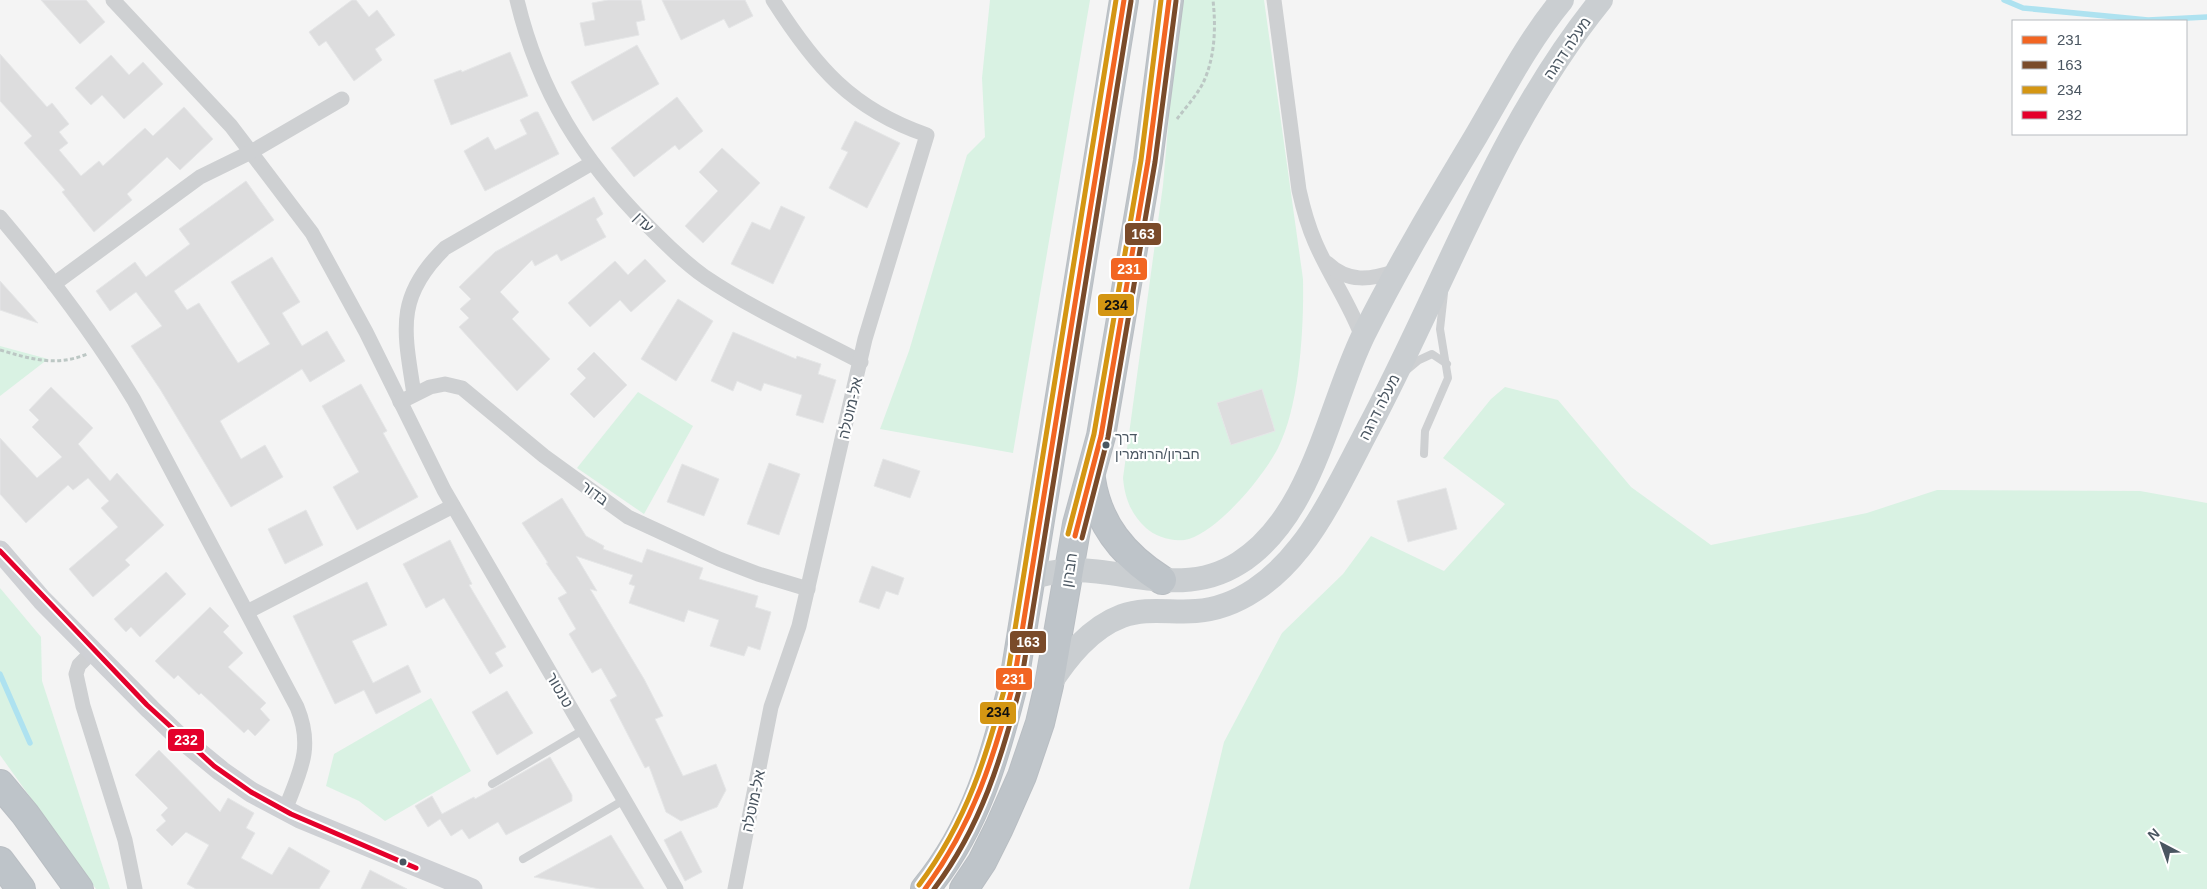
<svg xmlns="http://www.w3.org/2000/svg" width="2207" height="889" font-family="Helvetica,'Noto Sans Hebrew',sans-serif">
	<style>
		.green { fill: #d9f2e3 }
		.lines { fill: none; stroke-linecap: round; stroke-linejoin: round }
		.stream { stroke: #aee2f0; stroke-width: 5.5 }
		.building { fill: #ddddde; stroke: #e5e6e7 }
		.highway-casing { stroke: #b9bec3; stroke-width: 30 }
		.path { stroke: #bcc7c4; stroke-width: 3; stroke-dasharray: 4 2.5; stroke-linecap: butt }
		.lane { stroke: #ced0d2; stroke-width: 8 }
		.street { stroke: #ced0d2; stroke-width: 15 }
		.secondary { stroke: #ced0d4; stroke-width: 21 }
		.primary { stroke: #caced1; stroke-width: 24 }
		.highway { stroke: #bec4c9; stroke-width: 28 }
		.bus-1-casing { stroke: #fff; stroke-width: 9 }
		.bus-2-casing { stroke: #fff; stroke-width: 9 }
		.bus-3-casing { stroke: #fff; stroke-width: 9 }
		.bus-4-casing { stroke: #fff; stroke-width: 9 }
		.bus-1 { stroke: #f26522; stroke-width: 5 }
		.bus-2 { stroke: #7a4b2a; stroke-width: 5 }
		.bus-3 { stroke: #d49613; stroke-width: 5 }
		.bus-4 { stroke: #e4002b; stroke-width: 5 }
		.bus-dot { fill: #4a5661; stroke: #fff; stroke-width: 2 }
		.labels { text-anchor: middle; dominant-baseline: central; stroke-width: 4.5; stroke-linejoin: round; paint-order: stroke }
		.bus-label { font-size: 14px; fill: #4a5661; stroke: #fff; text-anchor: start }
		.street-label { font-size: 15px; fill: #4a5661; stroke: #fff }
		.line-badge { stroke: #fff; stroke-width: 2 }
		.badge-label { font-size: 14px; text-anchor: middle; font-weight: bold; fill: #fff }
		.pale-badge-label { font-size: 14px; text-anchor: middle; font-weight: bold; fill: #111 }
	</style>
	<rect width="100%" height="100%" fill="#f4f4f4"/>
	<g class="green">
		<path d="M990,0H1090L1013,453L880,429L909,351L967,155L985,137L982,78Z"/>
		<path d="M1179,0H1264L1303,279C1304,327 1300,405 1278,448C1263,477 1221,528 1189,539C1175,543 1156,537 1146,528C1131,514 1125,499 1123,478L1163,185Z"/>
		<path d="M0,346L48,359L0,396Z"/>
		<path d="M1505,387L1558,400L1631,487L1711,545L1867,513L1937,490L2140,491L2207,503V889H1189L1224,742L1282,633L1343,574L1371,536L1444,571L1505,504L1443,458L1491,399Z"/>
		<path d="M638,392L693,426L644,514L577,468Z"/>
		<path d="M0,588L41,637L42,681L110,889H96L0,755Z"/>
		<path d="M431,698L471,771L385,821L359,801L326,786L334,754Z"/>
	</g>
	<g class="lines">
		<g class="stream">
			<path d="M2004,0L2023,8L2148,20L2207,17"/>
			<path d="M0,674L30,743"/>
		</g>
	</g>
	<g class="building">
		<path d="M41,0H86L105,22L80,44Z"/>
		<path d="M352,0H356L369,17L377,10L395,35L375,49L382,60L354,81L326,41L319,46L309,32Z"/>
		<path d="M608,0H641L645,20L636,22L639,35L585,46L580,23L595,20L592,3Z"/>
		<path d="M662,0H745L753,16L729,28L724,19L681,40Z"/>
		<path d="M637,45L659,84L593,121L571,82Z"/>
		<path d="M510,52L528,96L451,125L434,80L461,70L462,72Z"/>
		<path d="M0,54L47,107L52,103L69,124L59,132L68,143L59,150L81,176L99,161L103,166L145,128L153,136L184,107L213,139L180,170L167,157L127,194L132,200L94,232L62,192L65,190L24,143L32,136L0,101Z"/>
		<path d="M111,55L129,75L143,62L163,84L124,119L102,95L91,105L75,88Z"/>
		<path d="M677,97L703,131L679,150L675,145L634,177L611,148Z"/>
		<path d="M535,112H538L559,154L485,191L464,151L488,137L495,150L527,134L520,120Z"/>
		<path d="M855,121L900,143L867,208L829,188L848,152L841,149Z"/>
		<path d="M722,148L760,183L703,243L685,226L718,191L699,172Z"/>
		<path d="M246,181L274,220L174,291L187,310L199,303L238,363L270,344L231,282L272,257L300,302L282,313L302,346L327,331L345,361L310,382L302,369L220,421L241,459L265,445L283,477L231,507L160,389L131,346L162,326L136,292L110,311L96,291L135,262L146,277L190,244L179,229Z"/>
		<path d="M594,197L603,214L596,219L606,237L561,261L557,254L535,266L532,260L500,292L519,312L512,319L550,359L517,391L459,327L469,318L460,309L471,299L459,287L495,252Z"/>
		<path d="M781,206L805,217L773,284L731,264L752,222L770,230Z"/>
		<path d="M645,259L666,281L631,312L620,300L590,327L568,303L615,261L628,275Z"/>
		<path d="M0,281L38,323L0,310Z"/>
		<path d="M678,299L713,321L676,381L641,359Z"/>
		<path d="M733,332L796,359L797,356L821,364L818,374L836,380L823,423L796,415L802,395L764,383L761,391L737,381L733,391L711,381Z"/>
		<path d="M594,352L627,385L594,418L570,394L586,378L577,369Z"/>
		<path d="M361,384L387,431L383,433L418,497L357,530L333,487L359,472L322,406Z"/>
		<path d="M51,387L93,428L78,444L110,481L117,473L164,525L125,560L130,565L93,597L69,569L118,527L101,508L109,501L88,478L73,490L68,485L26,523L0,494V438L37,478L62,457L32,427L39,420L29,410Z"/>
		<path d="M1262,389L1275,431L1231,445L1217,403Z"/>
		<path d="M883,459L920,471L910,498L874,486Z"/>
		<path d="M769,463L800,474L779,535L747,524Z"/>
		<path d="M682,464L719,479L704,516L667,502Z"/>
		<path d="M1446,488L1457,529L1408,542L1397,501Z"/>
		<path d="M562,498L586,536L604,546L603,549L642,563L647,549L703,568L699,579L758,596L755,607L771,612L760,650L748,646L744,656L710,646L719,620L688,610L684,622L629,603L635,586L629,584L633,575L576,556L597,591L590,589L644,679L663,716L655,719L683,776L716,764L726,790L717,807L681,821L666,812L649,766L645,768L610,700L617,696L601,668L592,673L569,634L576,629L558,598L567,593L546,563H548L522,523Z"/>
		<path d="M306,510L323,545L285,564L268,529Z"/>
		<path d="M450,540L472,584L469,585L506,647L495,653L503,666L490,674L444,598L426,608L403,564Z"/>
		<path d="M872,566L904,578L898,595L886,591L879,609L859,602Z"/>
		<path d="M166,572L186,594L140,637L131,627L126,632L114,619Z"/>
		<path d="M367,582L387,625L352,641L373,683L408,665L421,692L376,714L364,690L335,704L293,616Z"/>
		<path d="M210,607L229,626L223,632L243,653L228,667L266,703L260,709L270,720L255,736L248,729L244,733L201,693L199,695L178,675L174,679L155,661Z"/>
		<path d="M507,691L533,733L497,755L472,712Z"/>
		<path d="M159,750L220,812L228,798L254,813L246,828L255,833L241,858L272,875L289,847L330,871L319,889H196L187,884L209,845L186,832L172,846L156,830L166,821L161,815L168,808L135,775Z"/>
		<path d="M550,757L572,795V801L506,835L498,822L469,839L462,829L451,836L440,819L428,827L415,806L432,796L442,814L474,797L475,799Z"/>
		<path d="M681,831L702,872L685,881L664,840Z"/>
		<path d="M611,835L644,889H600L534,877Z"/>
		<path d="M370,870L407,889H361Z"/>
	</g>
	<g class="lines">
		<g class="highway-casing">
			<g id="highway">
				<path d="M1091,479C1098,525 1124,556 1162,580"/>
				<path d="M0,784L25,814L79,889"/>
				<path d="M0,861L21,889"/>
				<path d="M925,889C976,827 995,757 1014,681L1124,0"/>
				<path d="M964,889L982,862L999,828L1022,776L1040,723L1049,685L1077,524L1101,436L1148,161L1169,0"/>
			</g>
		</g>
		<g class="path">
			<path d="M1177,119C1186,107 1198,94 1204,81C1215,56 1216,27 1213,0"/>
			<path d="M0,350C31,359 56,367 87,354"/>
		</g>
		<g class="lane">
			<path d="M1407,370L1419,360L1432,354L1447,364"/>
			<path d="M1424,454L1425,431L1448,378L1440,329L1444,293"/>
			<path d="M492,784L583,730"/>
			<path d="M523,859L624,800"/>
		</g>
		<g class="street">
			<path d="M113,0L231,126L312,233L366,332L444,490L676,889"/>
			<path d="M517,0C539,92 582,160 648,226C666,244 684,262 705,277C754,310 808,334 861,362"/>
			<path d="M1274,0L1299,190C1303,208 1308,226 1315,242C1329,275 1350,304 1362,337"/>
			<path d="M0,217C50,276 94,334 134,400L297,707C314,748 300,771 285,810"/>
			<path d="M1327,263C1348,283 1370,280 1396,271"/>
			<path d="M54,284L200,177L251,152L342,99"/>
			<path d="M414,394C404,330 395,297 445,248L592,163"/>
			<path d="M400,402L430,387L445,384L462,388L544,456L628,517L719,559L758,574L808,589"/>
			<path d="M247,612L453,506"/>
			<path d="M93,651L79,665L76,674L83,706L125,840L135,889"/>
			<path d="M735,889L771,707L799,626L865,339L927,135C851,109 815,66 773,0"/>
		</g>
		<path class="secondary" d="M0,551L42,600L150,709L177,735L221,771L251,792L300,818L472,889"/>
		<g class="primary">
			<path d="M1031,579C1097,550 1170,607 1239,563C1313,516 1328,407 1364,334C1398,266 1437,201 1476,136C1503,90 1528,41 1562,0"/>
			<path d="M1049,685C1067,657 1090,628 1122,616C1146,607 1171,613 1196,611C1239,608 1275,579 1300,547C1325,516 1349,465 1368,429C1444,287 1498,127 1601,0"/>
		</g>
		<use href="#highway" class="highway"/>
		<g class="bus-1-casing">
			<g id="bus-1">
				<path d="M1075,536L1101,436L1148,161L1169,0"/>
				<path d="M925,889C973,824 994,758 1014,681L1124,0"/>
			</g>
		</g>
		<g class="bus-2-casing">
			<g id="bus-2">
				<path d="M1082,538L1108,437L1155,162L1176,1"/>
				<path d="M934,889C981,827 1002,757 1021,683L1131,1"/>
			</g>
		</g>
		<g class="bus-3-casing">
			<g id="bus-3">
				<path d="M1068,534L1094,434L1141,160L1161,0"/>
				<path d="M919,885C967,821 987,756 1007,679L1116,0"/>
			</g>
		</g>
		<g class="bus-4-casing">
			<path id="bus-4" d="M0,551L147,705L214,766L251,792L291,814L416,868"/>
		</g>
		<use href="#bus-1" class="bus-1"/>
		<use href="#bus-2" class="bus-2"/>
		<use href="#bus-3" class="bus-3"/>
		<use href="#bus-4" class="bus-4"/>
	</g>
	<g class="bus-dot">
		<circle cx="1106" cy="445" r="4.5"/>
		<circle cx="403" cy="862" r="4.5"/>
	</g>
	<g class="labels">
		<g class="bus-label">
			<text x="1115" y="437">דרך<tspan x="1115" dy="17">חברון/הרוזמרין</tspan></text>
		</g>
		<g class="street-label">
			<text transform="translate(1567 48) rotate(-56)">מעלה דרגה</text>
			<text transform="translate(644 222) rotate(45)">עדן</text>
			<text transform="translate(1379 407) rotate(-63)">מעלה דרגה</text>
			<text transform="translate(850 408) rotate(-77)">אל-מוטלה</text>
			<text transform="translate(595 493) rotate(36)">בדור</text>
			<text transform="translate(1069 570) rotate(-81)">חברון</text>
			<text transform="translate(560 690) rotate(60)">טנטור</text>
			<text transform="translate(753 801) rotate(-78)">אל-מוטלה</text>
		</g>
	</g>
	<g class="line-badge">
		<rect x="1124" y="222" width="38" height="24" rx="5" fill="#7a4b2a"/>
		<rect x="1110" y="257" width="38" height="24" rx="5" fill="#f26522"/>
		<rect x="1097" y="293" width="38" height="24" rx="5" fill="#d49613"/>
		<rect x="1009" y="630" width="38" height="24" rx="5" fill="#7a4b2a"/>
		<rect x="995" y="667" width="38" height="24" rx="5" fill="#f26522"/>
		<rect x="979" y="701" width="38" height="24" rx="5" fill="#d49613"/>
		<rect x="167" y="728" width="38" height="24" rx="5" fill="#e4002b"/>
	</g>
	<g class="badge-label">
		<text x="1143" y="239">163</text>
		<text x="1129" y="274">231</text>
		<text x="1028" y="647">163</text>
		<text x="1014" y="684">231</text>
		<text x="186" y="745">232</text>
	</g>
	<g class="pale-badge-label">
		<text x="1116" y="310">234</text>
		<text x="998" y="717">234</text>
	</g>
	<rect x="2012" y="20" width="175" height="115" fill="#ffffff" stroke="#b7bbc0"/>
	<rect x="2022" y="36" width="25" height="8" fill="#f26522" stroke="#b7bbc0"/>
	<text x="2057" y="45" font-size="15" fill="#4a5661">231</text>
	<rect x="2022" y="61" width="25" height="8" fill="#7a4b2a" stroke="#b7bbc0"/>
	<text x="2057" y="70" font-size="15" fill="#4a5661">163</text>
	<rect x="2022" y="86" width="25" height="8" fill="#d49613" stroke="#b7bbc0"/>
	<text x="2057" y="95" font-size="15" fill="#4a5661">234</text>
	<rect x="2022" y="111" width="25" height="8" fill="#e4002b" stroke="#b7bbc0"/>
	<text x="2057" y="120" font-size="15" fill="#4a5661">232</text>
	<g transform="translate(2162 844) rotate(319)" stroke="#ffffff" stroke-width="4" paint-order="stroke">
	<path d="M0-4L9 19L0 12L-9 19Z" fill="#4a5661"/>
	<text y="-8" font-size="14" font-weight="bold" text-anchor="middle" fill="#4a5661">N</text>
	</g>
</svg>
